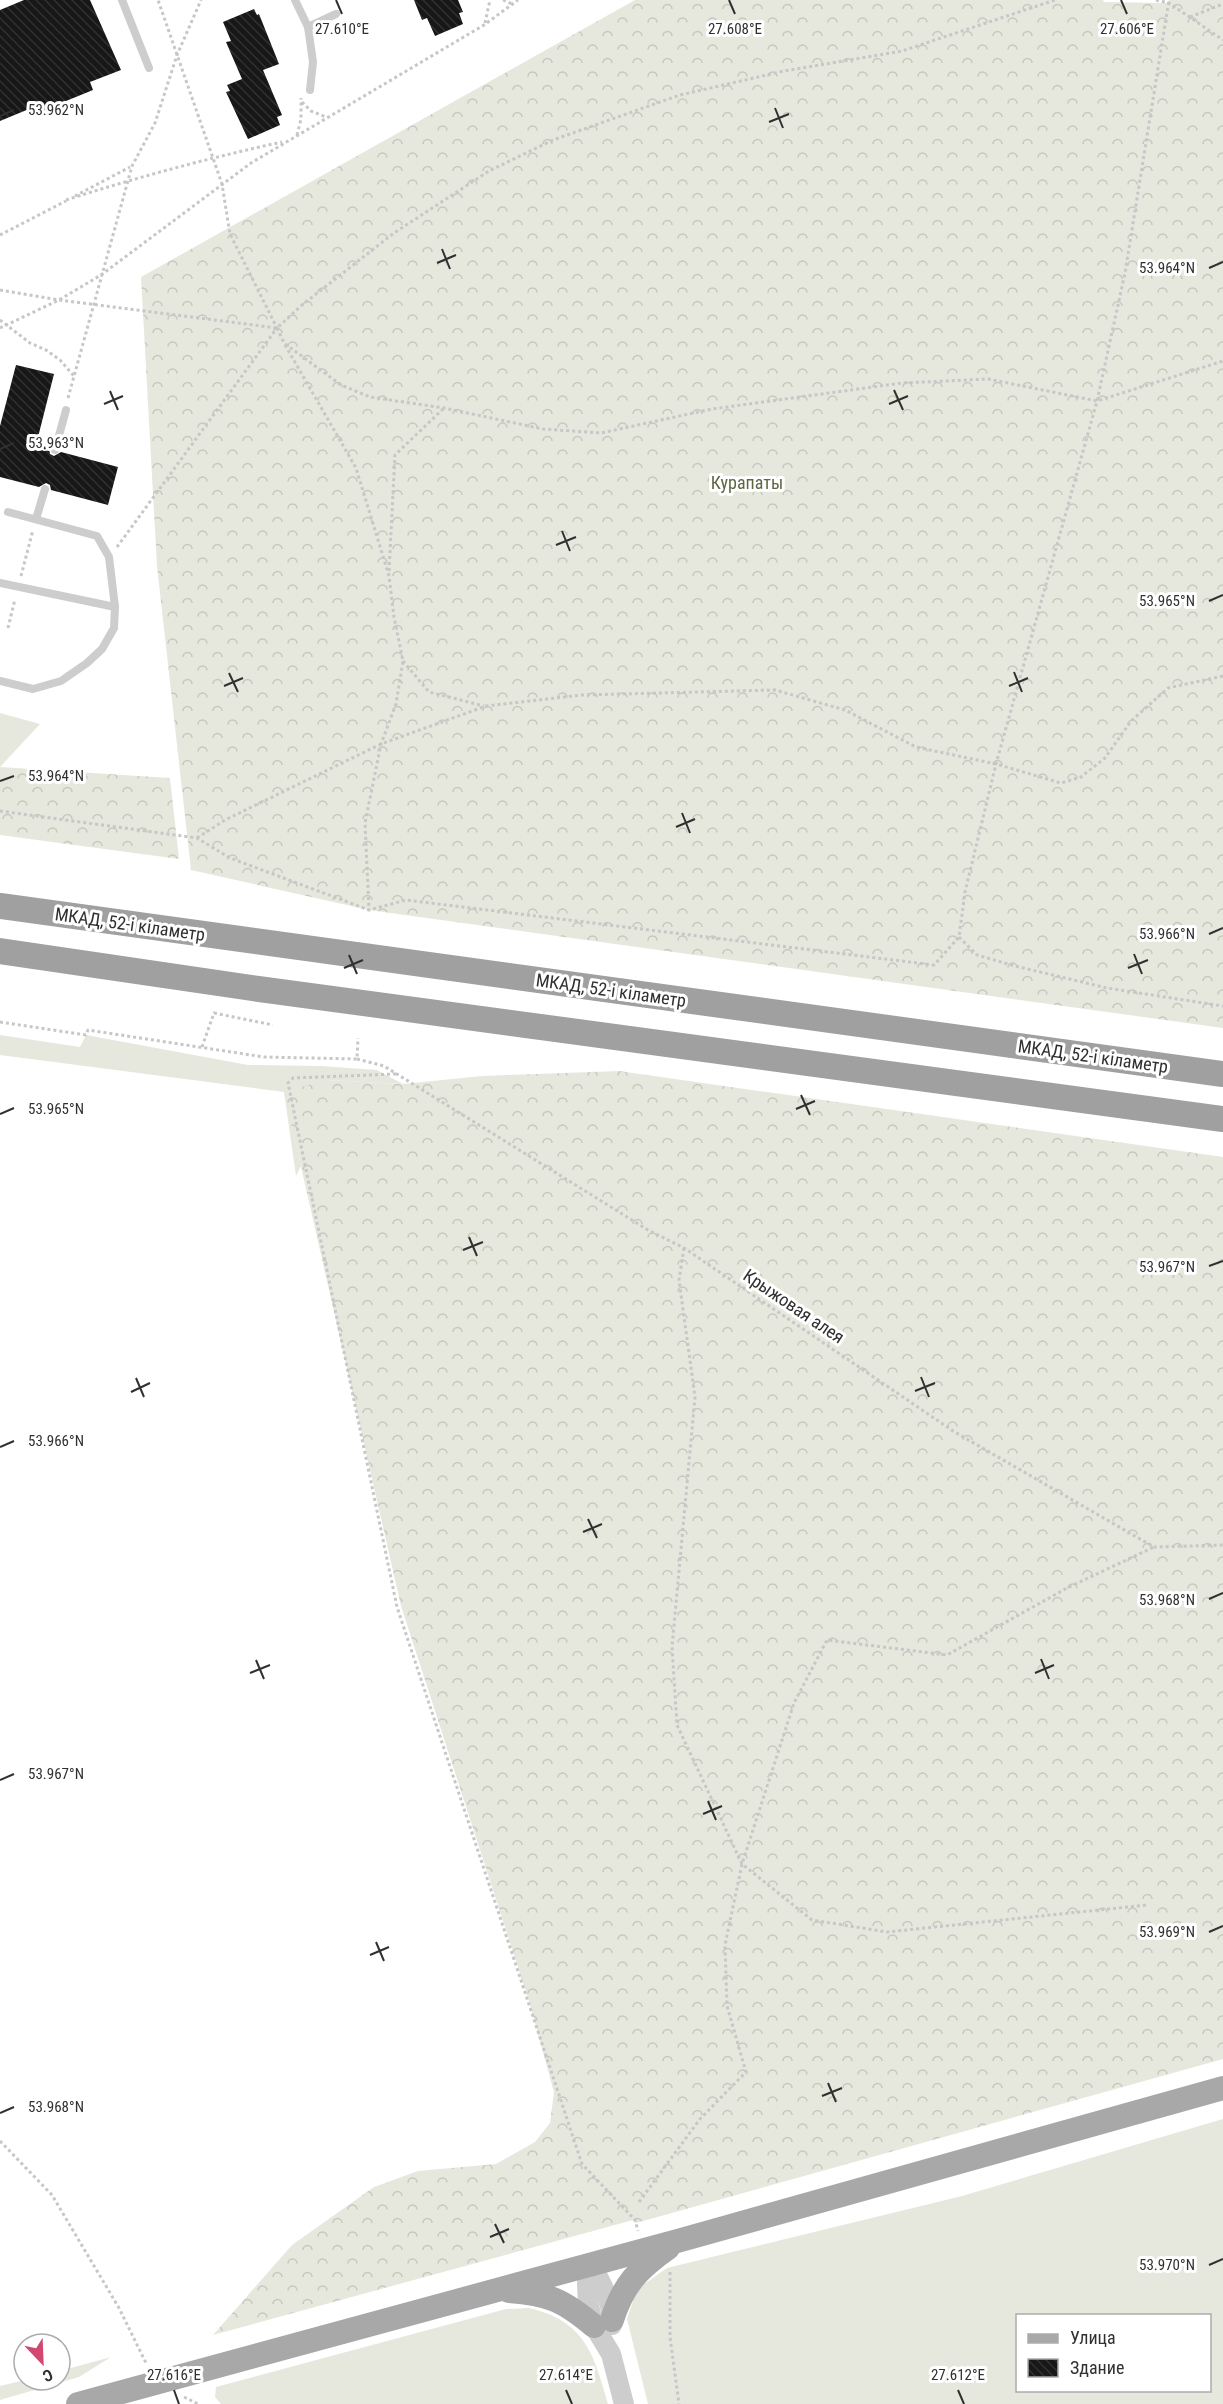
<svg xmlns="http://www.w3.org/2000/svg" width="1223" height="2404" font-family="'Roboto Condensed',sans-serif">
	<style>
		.grass { fill: #e6e8dd; fill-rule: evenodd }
		.forest { fill: url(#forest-crowns) }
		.building { fill: url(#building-back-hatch) }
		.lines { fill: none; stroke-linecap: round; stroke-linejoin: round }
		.path { stroke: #c7c7c7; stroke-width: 3; stroke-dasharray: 3 3; stroke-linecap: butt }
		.service { stroke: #cdcdcd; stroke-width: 8 }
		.tertiary { stroke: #cdcdcd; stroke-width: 20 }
		.primary { stroke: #a8a8a8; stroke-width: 24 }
		.trunk { stroke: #a0a0a0; stroke-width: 26 }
		.ticks { fill: none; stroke: #303030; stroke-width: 2 }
		.labels { text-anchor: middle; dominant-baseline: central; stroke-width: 6; stroke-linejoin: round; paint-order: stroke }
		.park-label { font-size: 18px; fill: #5c6742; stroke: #fff }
		.street-label { font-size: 18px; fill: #303030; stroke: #fff }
		.ticks-label { font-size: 15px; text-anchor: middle; fill: #303030; stroke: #fff; stroke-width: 6; stroke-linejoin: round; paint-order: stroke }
	</style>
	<defs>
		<pattern id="forest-crowns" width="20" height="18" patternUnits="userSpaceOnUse" patternTransform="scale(1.5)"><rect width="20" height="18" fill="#e6e8dd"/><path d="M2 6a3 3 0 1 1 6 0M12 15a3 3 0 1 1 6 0" fill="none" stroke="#c6c7be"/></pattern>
		<pattern id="building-back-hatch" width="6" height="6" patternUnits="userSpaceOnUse" patternTransform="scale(1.5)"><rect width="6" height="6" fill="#171717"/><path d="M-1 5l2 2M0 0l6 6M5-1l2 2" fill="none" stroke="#303030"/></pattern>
	</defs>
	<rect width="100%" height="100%" fill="#fff"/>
	<g class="grass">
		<path d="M0,713L40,724L0,767Z"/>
		<path d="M0,1035L80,1047L86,1035L248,1065L321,1066L377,1070L403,1084L326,1080L294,1113V1136L301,1166L296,1176L284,1092L0,1055Z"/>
		<path d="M1223,2119V2404H648L627,2319L635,2295L643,2285L667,2268L962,2196ZM1018,2316H1210V2390H1018Z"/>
		<path d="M529,2308C585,2321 594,2354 608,2404H221L215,2397L216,2387L506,2309Z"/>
		<path d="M111,2357L79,2377L0,2400V2386L25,2380H60V2371Z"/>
	</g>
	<g class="forest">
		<path d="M635,0H1103L1104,2L1168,3L1169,0H1223V1028L369,910L191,870L157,566L141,277Z"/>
		<path d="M0,767L170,778L179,859L0,835Z"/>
		<path d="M619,1071L1223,1157V2059L636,2223L633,2220L213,2335L292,2245L374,2187L418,2171L496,2164L535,2142L550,2123L554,2092L529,2001L401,1606L284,1092L326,1080L403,1084L482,1076Z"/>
	</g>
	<g class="building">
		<path d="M24,0H90L121,70L90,82L93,90L66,101L32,116L29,109L0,121V10Z"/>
		<path d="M414,0H458L463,12L459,13L463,24L435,36L427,18L422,20Z"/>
		<path d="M254,9L257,15L259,14L279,64L263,70L282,115L277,117L280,125L248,139L226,92L230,91L227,85L242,79L226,42L231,41L223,22Z"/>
		<path d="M16,365L54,374L36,445L49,449L50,454L54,456L61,452L118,467L108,505L51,490L50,485L46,483L39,487L0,477V426Z"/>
	</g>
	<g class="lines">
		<g class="path">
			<path d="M503,0L512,4"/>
			<path d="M1156,0L1169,3L1223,40"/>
			<path d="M1190,17L1223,4"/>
			<path d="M485,23L490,0"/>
			<path d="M302,102L311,111L326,117"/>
			<path d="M297,135L301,119V98"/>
			<path d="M75,196L130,167"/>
			<path d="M66,200C138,177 209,158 282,142"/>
			<path d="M0,235L66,201"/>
			<path d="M0,290L59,300L277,328L302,305L394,233L489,171L553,140L680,95L784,71L902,51L1055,0"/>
			<path d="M0,320L30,343L46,350L60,360L74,376"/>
			<path d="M0,328L59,300L101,275L251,163L484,25L518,0"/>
			<path d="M277,328L284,343L341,385L370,397L444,408L543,429L601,433L712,409L902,383L988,379L1097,401L1223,361"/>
			<path d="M285,345L356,468L389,576L394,617L403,661L396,704L381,744L365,823L369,910"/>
			<path d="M68,398L132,166L155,123L177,55L201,0"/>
			<path d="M117,547L277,328L230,234L222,184L158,0"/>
			<path d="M389,571L395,455L443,409"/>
			<path d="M21,576L33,530"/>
			<path d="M8,628L15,599"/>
			<path d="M403,661L429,692L484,706"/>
			<path d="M0,811L197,838L230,858L369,910L406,900L934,965L959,937L965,892L996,764L1097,401L1125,273L1169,0"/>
			<path d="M197,838L225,820L381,744L486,706L582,695L775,690L845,710L916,747L996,764L1061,783L1081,777L1105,758L1131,721L1168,688L1223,676"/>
			<path d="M959,937L977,955L1015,966L1107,988L1223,1006"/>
			<path d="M0,1022L86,1035L88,1030L264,1057L357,1059L358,1038"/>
			<path d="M202,1047L214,1013L273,1025"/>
			<path d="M357,1059L384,1066L648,1230L684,1248L953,1431L1154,1547L1223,1545"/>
			<path d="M396,1074L293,1078L288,1083L397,1607L582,2164L635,2220L638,2231"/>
			<path d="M684,1248L679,1280L695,1397L672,1647L677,1725L742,1864L812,1920L887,1932L1147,1905"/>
			<path d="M0,2141L52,2195L119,2308L146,2363"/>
			<path d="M639,2202L700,2119L746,2072L727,2006L725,1945L742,1864L794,1703L827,1640L947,1655L1067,1588L1154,1547"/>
			<path d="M670,2272V2337L679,2404"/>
			<path d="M184,2397L198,2404"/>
		</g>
		<g class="service">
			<path d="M122,0L149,68"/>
			<path d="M295,0L308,27L313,62L310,90"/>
			<path d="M308,27L336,14"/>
			<path d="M55,450L66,410"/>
			<path d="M36,519L45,489"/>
			<path d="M0,583L115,607"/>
			<path d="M0,681L33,689L61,681L87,663L102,649L114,628L115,607L109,557L97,536L8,512"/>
		</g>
		<g class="tertiary">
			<path d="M590,2263L587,2284L588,2302L594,2326L611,2354L624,2404"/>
			<path d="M590,2263C601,2281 613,2303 612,2325"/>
		</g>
		<g class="primary">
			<path d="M509,2291C549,2294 563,2300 594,2326"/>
			<path d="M612,2320C623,2285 638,2269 668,2248"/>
			<path d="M78,2404L681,2240L1223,2088"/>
		</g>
		<g class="trunk">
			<path d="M0,906L1223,1074"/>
			<path d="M0,951L252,988L1223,1119"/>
		</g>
	</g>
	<path class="ticks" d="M336,0L342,14M729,0L735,14M1121,0L1127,14M775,108L783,128M0,116L14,110M769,122L789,114M442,249L450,269M437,263L456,255M1209,268L1223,262M894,390L903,410M110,391L118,410M104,404L123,396M889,404L908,396M0,449L14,443M562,531L570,551M556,545L576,537M1209,601L1223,595M1014,672L1022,692M229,673L238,692M224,686L243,678M1009,686L1028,678M0,781L14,776M682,813L690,833M676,827L695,819M1209,934L1223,928M1134,954L1142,974M349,955L357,974M344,968L363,960M1128,968L1148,960M801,1095L810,1115M796,1109L815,1101M0,1114L14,1108M469,1237L477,1256M463,1250L483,1242M1209,1266L1223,1261M921,1377L929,1397M136,1378L144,1397M915,1391L935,1383M131,1392L150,1383M0,1447L14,1441M588,1519L597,1538M583,1532L602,1524M1209,1599L1223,1593M1041,1659L1049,1679M256,1660L264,1679M250,1673L270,1665M1035,1673L1054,1665M0,1780L14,1774M708,1801L716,1820M703,1814L722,1806M1209,1932L1223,1926M376,1942L384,1961M370,1955L389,1947M828,2083L836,2102M822,2096L842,2088M0,2113L14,2107M495,2224L504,2243M490,2237L509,2229M1209,2265L1223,2259M174,2390L179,2404M566,2390L572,2404M958,2390L964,2404"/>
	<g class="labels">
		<g class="park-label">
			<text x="747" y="482">Курапаты</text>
		</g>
		<g class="street-label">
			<text transform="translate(130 924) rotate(8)">МКАД, 52-і кіламетр</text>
			<text transform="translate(611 990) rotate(8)">МКАД, 52-і кіламетр</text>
			<text transform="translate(1093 1056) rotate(8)">МКАД, 52-і кіламетр</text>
			<text transform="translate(794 1306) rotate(34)">Крыжовая алея</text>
		</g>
	</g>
	<g class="ticks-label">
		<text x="735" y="34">27.608°E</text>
		<text x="1127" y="34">27.606°E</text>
		<text x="342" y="34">27.610°E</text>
		<text x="56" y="115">53.962°N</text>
		<text x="1167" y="273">53.964°N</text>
		<text x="56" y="448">53.963°N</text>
		<text x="1167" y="606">53.965°N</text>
		<text x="56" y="781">53.964°N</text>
		<text x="1167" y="939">53.966°N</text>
		<text x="56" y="1114">53.965°N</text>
		<text x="1167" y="1272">53.967°N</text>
		<text x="56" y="1446">53.966°N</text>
		<text x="1167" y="1605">53.968°N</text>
		<text x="56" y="1779">53.967°N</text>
		<text x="1167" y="1937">53.969°N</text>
		<text x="56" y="2112">53.968°N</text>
		<text x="1167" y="2270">53.970°N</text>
		<text x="174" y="2380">27.616°E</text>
		<text x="566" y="2380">27.614°E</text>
		<text x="958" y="2380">27.612°E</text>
	</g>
	<rect x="1016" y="2314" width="195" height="78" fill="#ffffff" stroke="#acacac" stroke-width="1.5"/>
	<rect x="1028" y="2334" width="30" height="9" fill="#a8a8a8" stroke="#acacac" stroke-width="1.5"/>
	<text x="1070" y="2344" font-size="18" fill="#303030">Улица</text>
	<rect x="1028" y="2359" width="30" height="18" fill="url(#building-back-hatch)" stroke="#acacac" stroke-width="1.5"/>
	<text x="1070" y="2374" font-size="18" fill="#303030">Здание</text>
	<g transform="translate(42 2362) rotate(157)"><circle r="28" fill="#ffffff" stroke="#acacac" stroke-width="1.5"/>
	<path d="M0-4.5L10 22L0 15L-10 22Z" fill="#d24770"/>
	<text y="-9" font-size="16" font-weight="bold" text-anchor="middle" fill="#303030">С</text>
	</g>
</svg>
